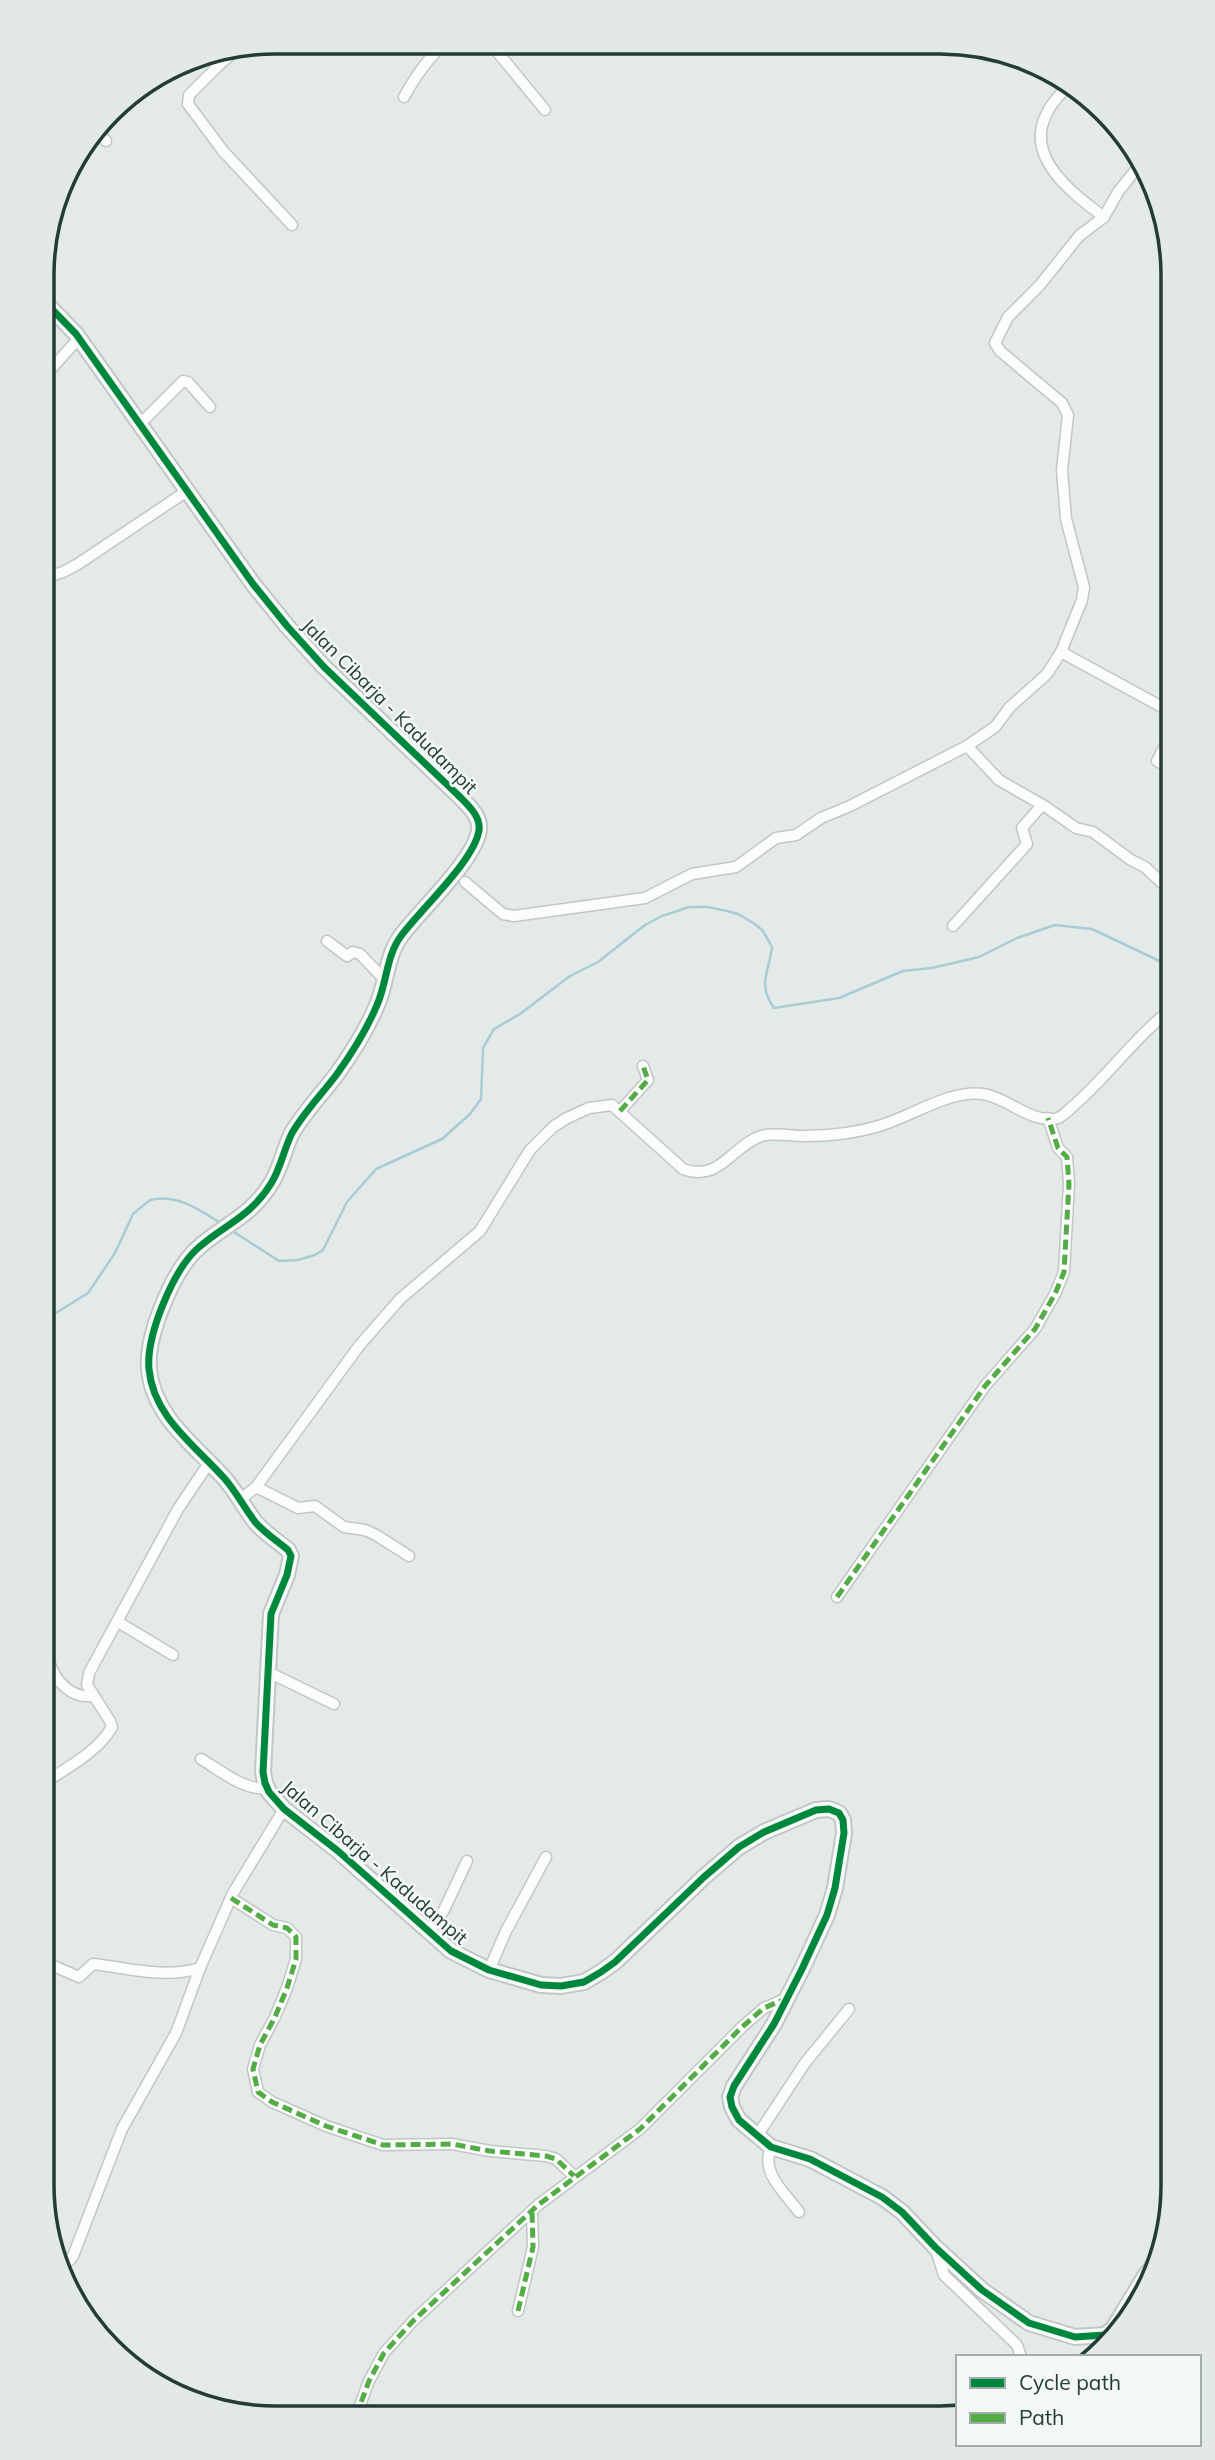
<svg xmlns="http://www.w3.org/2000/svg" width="1215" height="2460" font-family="Mulish,sans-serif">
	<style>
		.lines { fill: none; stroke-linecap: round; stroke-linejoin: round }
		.stream { stroke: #a8ccd6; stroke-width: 2.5 }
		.street-casing { stroke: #c1c7c4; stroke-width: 13 }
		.secondary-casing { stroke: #c0c7c5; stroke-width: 18 }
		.street { stroke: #fbfcfb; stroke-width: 10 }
		.secondary { stroke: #fbfcfb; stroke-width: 14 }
		.quiet { stroke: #53ac45; stroke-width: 5; stroke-dasharray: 10 5; stroke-linecap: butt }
		.cycleway-casing { stroke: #f3f8f6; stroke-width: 11 }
		.cycleway { stroke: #00873e; stroke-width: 7 }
		.labels { text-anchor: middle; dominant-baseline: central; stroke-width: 5; stroke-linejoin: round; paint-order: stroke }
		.street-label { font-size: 19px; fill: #233c37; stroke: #f3f8f6 }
		.rim { fill: none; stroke: #233c37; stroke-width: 3.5 }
	</style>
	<rect width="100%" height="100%" fill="#e4eae7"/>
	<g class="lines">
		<g class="stream">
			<path d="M231,1230L279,1261L298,1260L315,1255L323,1250L347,1202L376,1169L442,1139L470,1114L481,1099L483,1048L494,1029L520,1014L570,976L598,962L645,925L662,916L689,907H708L727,911L738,914L755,924L763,931L772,947C769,972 757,984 774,1008L839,998L903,971L932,968L979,957L1017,938L1055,925L1092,929L1170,966L1173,963"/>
			<path d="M43,1321L88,1293L115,1253L133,1214L150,1200C177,1193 201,1211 222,1224"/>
		</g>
		<g class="street-casing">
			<g id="street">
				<path d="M490,43L545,110"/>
				<path d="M213,54L219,59V65L189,95L188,104L223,151L292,225"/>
				<path d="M220,64L236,50"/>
				<path d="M1067,87C1060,95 1051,103 1047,113C1023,157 1073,194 1104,217"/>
				<path d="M404,97C415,77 427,59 445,43"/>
				<path d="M97,132L106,141"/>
				<path d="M44,331L58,314"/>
				<path d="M44,377L79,338"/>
				<path d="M140,424L183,381L188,382L210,407"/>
				<path d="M44,578L63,572L78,564L187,491"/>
				<path d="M1061,652L1173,713"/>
				<path d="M967,746L999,780L1046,807L1076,828L1093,832L1131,860L1145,867L1162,883L1173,886"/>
				<path d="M1173,769L1157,761L1173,731"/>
				<path d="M465,882L503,914L514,916L645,898L692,874L736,867L776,838L796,835L821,818L850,806L967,746L995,727L1010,707L1047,674L1061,652L1082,600L1084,587L1066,519L1062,470L1068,415L1062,403L1000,351L995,343L1008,317L1040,285L1079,236L1104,217L1118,192L1138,167"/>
				<path d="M953,926L1027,844L1022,828L1042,805"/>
				<path d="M327,941L347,956L353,952L360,954L384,979"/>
				<path d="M620,1111L648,1080L643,1066"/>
				<path d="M256,1487L298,1508L315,1506L344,1527L365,1530L376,1535L409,1556"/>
				<path d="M241,1499L256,1487L359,1346L400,1299L480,1231L530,1150L553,1127L567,1118L589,1108L612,1105L683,1169C719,1183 732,1146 761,1136C774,1132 790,1136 804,1136C830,1136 857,1133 882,1125C911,1116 952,1089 983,1094C1007,1097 1032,1125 1058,1118C1063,1116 1066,1112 1071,1108C1107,1078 1136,1035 1173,1008"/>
				<path d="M837,1597L985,1386L1035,1329L1055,1294L1064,1272L1069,1184L1067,1157L1058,1148L1048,1118"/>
				<path d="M48,1615C48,1630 46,1647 49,1661C55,1682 72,1699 94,1696"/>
				<path d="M118,1622L173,1655"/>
				<path d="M268,1672L334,1704"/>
				<path d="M201,1759C220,1770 244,1791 267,1788"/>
				<path d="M42,1784C65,1769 98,1752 112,1727L110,1721L87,1685L89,1673L178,1509L209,1463"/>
				<path d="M231,1898L273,1925L287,1928L296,1937V1959L287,1988L275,2017L260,2045L253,2069L258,2092L272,2102L326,2126L383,2145L452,2144L490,2151L546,2156L556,2159L574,2176"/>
				<path d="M430,1931L444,1910L467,1861"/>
				<path d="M42,1961L79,1977L93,1964C129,1968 164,1979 200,1968L233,1893L284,1809"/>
				<path d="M489,1970L506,1931L546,1857"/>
				<path d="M757,2136L805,2063L849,2009"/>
				<path d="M771,2147C760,2172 784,2192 799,2212"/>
				<path d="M935,2247L944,2275L1017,2345L1021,2357"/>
				<path d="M54,2257L65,2261L70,2260L73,2256L122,2129L176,2033L200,1968"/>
				<path d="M518,2311L533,2247L532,2211"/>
				<path d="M356,2416L369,2381L384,2353L413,2321L538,2205L640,2129L742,2027L764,2008L785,1999"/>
			</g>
		</g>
		<g class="secondary-casing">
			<path id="secondary" d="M44,301L76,334L253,584L287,626L324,667L458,795C467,804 481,816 479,830C475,860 421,909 401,936C386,956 387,983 377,1005C367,1029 352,1053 337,1074C322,1094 305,1111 292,1133C284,1149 281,1167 272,1182C251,1217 225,1224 198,1248C173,1270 146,1336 149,1369C153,1417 196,1446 225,1479C237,1493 245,1509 256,1523C265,1533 277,1541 288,1550L291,1556L287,1575L271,1614L263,1772L265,1783L269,1792L284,1809L338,1851L451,1951L489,1970L541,1985L561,1986L584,1982L601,1972L615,1962L704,1877L739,1847L764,1832L816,1810L829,1809L839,1813L843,1820L844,1833L835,1888L827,1915L802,1969L774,2024L734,2086L730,2097L732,2107L739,2120L771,2147L810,2159L882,2197L902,2212L935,2247L982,2290L1029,2323L1075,2337L1105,2335L1113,2329L1145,2276L1159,2259"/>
		</g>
		<use href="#street" class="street"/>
		<use href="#secondary" class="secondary"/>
		<g class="quiet">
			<path d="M620,1111L648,1080L643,1066"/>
			<path d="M837,1597L985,1386L1035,1329L1055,1294L1064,1272L1069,1184L1067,1157L1058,1148L1048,1118"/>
			<path d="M231,1898L273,1925L287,1928L296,1937V1959L287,1988L275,2017L260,2045L253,2069L258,2092L272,2102L326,2126L383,2145L452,2144L490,2151L546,2156L556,2159L574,2176"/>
			<path d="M518,2311L533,2247L532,2211"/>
			<path d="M356,2416L369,2381L384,2353L413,2321L538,2205L640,2129L742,2027L764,2008L785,1999"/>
		</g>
		<g class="cycleway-casing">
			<path id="cycleway" d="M44,301L76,334L253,584L287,626L324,667L458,795C467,804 481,816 479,830C475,860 421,909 401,936C386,956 387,983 377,1005C367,1029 352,1053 337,1074C322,1094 305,1111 292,1133C284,1149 281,1167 272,1182C251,1217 225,1224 198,1248C173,1270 146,1336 149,1369C153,1417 196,1446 225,1479C237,1493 245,1509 256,1523C265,1533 277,1541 288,1550L291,1556L287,1575L271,1614L263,1772L265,1783L269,1792L284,1809L338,1851L451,1951L489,1970L541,1985L561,1986L584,1982L601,1972L615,1962L704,1877L739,1847L764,1832L816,1810L829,1809L839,1813L843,1820L844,1833L835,1888L827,1915L802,1969L774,2024L734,2086L730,2097L732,2107L739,2120L771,2147L810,2159L882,2197L902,2212L935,2247L982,2290L1029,2323L1075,2337L1105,2335L1113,2329L1145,2276L1159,2259"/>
		</g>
		<use href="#cycleway" class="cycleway"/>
	</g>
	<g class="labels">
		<g class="street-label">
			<text transform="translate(390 706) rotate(45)">Jalan Cibarja - Kadudampit</text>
			<text transform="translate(375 1862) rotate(41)">Jalan Cibarja - Kadudampit</text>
		</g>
	</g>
	<path d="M0 0H1215V2460H0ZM275 54H940A221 221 0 0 1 1161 275V2185A221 221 0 0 1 940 2406H275A221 221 0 0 1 54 2185V275A221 221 0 0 1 275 54Z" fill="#e2e9e7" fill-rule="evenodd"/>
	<path class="rim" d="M275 54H940A221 221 0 0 1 1161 275V2185A221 221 0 0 1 940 2406H275A221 221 0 0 1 54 2185V275A221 221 0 0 1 275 54Z"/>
	<rect x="956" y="2355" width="245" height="91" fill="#f3f8f6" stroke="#a0adaa" stroke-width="2"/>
	<rect x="970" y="2378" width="35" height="10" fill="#00873e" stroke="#a0adaa" stroke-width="2"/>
	<text x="1019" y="2390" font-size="21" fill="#233c37">Cycle path</text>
	<rect x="970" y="2413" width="35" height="10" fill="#53ac45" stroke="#a0adaa" stroke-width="2"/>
	<text x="1019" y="2425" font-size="21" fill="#233c37">Path</text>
</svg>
